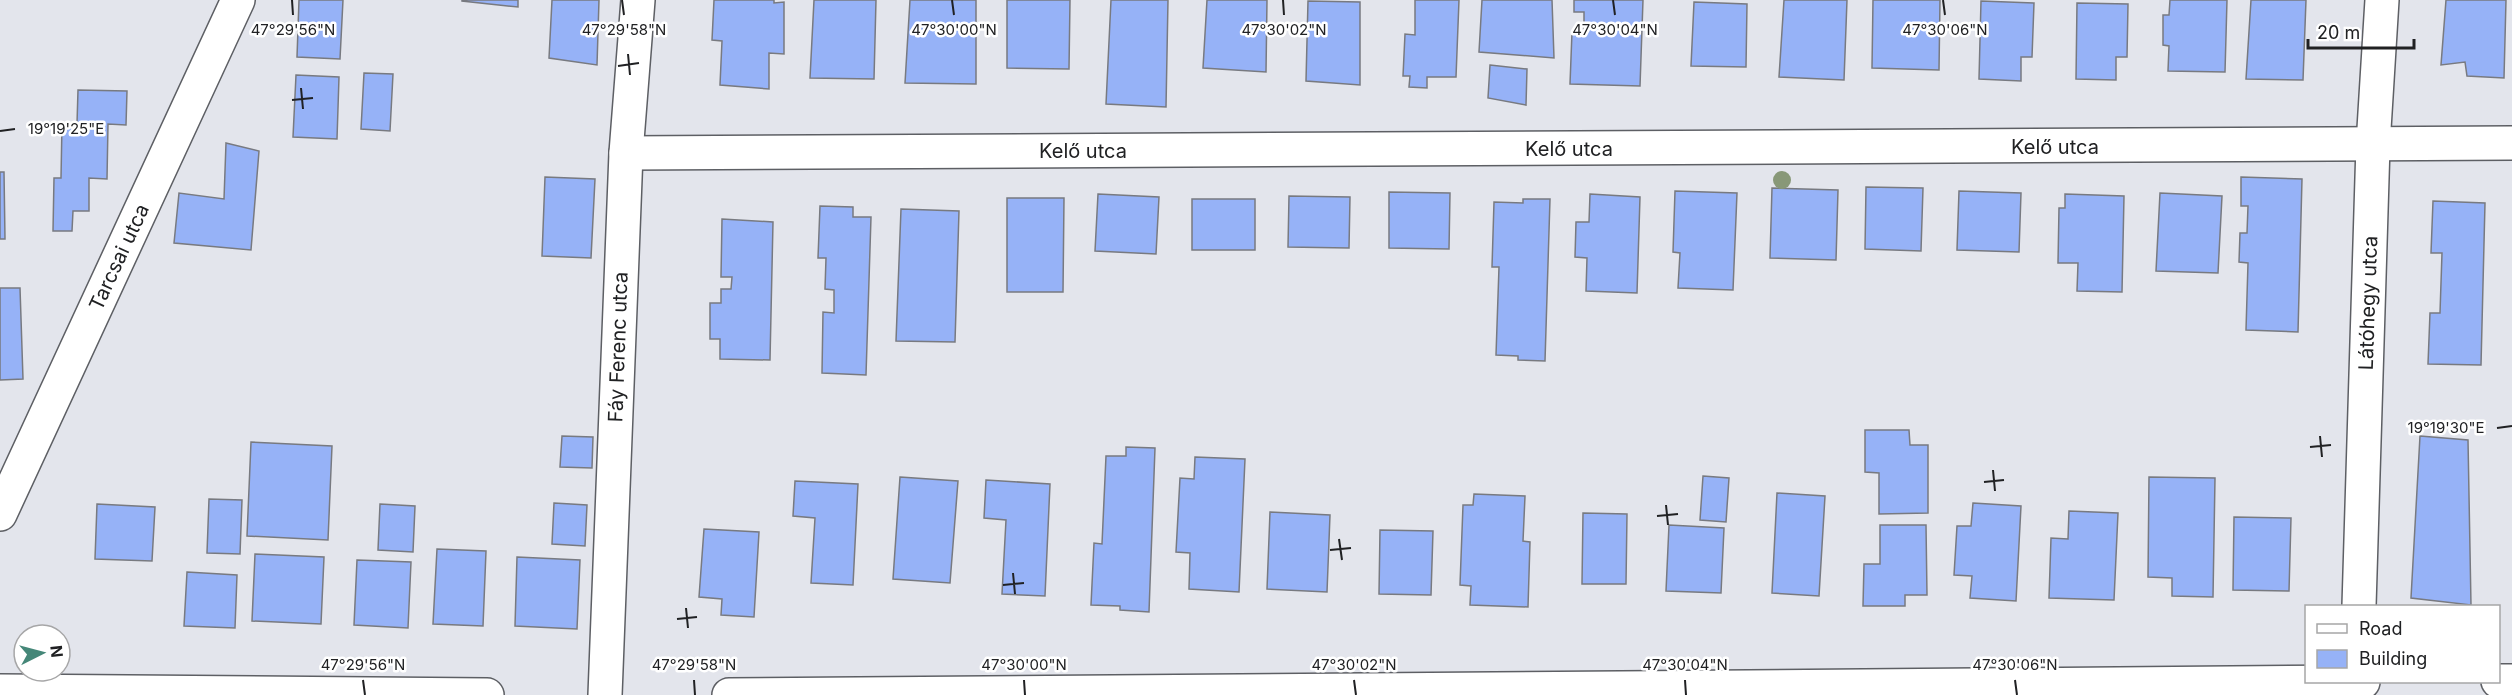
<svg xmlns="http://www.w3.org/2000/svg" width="2512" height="695" font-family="Inter,sans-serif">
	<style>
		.building { fill: #96b2f7; stroke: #787a80; stroke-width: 1.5 }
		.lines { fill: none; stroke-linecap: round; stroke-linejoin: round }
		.minor-casing { stroke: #5d5f64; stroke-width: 36 }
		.minor { stroke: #fff; stroke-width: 33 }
		.tree { fill: #889878 }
		.ticks { fill: none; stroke: #202123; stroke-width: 2 }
		.labels { text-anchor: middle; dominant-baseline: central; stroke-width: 5; stroke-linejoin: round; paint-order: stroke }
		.street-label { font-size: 20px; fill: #202123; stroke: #fff }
		.ticks-label { font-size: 15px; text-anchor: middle; fill: #202123; stroke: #fff; stroke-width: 5; stroke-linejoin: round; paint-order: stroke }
	</style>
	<rect width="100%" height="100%" fill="#e3e5ec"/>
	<g class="building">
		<path d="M299,0H343L340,59L297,57Z"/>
		<path d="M462,0H518V7L462,1Z"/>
		<path d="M552,0H599L597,65L549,58Z"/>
		<path d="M714,0H774V3L784,2V54L769,53V89L720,85L722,41L712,40Z"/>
		<path d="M814,0H876L874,79L810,78Z"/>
		<path d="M910,0H976V84L905,83Z"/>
		<path d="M1007,0H1070L1069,69L1007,68Z"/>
		<path d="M1111,0H1168L1166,107L1106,104Z"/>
		<path d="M1207,0H1267L1266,72L1203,68Z"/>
		<path d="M1415,0H1459L1456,77H1427V88L1409,87L1410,76H1403L1405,34L1415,35Z"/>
		<path d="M1482,0H1552L1554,58L1479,52Z"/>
		<path d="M1574,0H1643L1640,86L1570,84L1572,32H1584V12H1574Z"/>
		<path d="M1784,0H1847L1844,80L1779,77Z"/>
		<path d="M1873,0H1940L1939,70L1872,68Z"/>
		<path d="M2170,0H2227L2225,72L2168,71L2169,46L2163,45V15H2169Z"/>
		<path d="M2251,0H2306L2303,80L2246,79Z"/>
		<path d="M2446,0H2506L2504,78L2467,76L2465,62L2441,65Z"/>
		<path d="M1308,1L1360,2V85L1306,81Z"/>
		<path d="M1981,1L2034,3L2032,57H2021V81L1979,79Z"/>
		<path d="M1694,2L1747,4L1746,67L1691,66Z"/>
		<path d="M2077,3L2128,4L2127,57H2116V80L2076,79Z"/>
		<path d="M1490,65L1527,69L1526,105L1488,98Z"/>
		<path d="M364,73L393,74L390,131L361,129Z"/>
		<path d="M296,75L339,77L337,139L293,137Z"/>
		<path d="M78,90L127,91L126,125L108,124L107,179L89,178V211H73L72,231H53L54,178H61L62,124H77Z"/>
		<path d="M226,143L259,151L251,250L174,243L179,193L224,199Z"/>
		<path d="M0,172H4L5,239H0Z"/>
		<path d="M545,177L595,179L591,258L542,256Z"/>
		<path d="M2241,177L2302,179L2298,332L2246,330L2248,263L2239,262L2240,233H2247L2248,206H2241Z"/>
		<path d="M1866,187L1923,188L1921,251L1865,249Z"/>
		<path d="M1772,188L1838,190L1836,260L1770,258Z"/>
		<path d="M1675,191L1737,193L1733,290L1678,288L1680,253L1673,252Z"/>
		<path d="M1959,191L2021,193L2019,252L1957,250Z"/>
		<path d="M1389,192L1450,193L1449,249L1389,248Z"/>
		<path d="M2160,193L2222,196L2218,273L2156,271Z"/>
		<path d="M1098,194L1159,197L1156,254L1095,251Z"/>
		<path d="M1590,194L1640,197L1637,293L1586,291L1587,258L1575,257L1576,222H1589Z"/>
		<path d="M2065,194L2124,196L2122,292L2077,291L2078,263H2058L2059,208H2065Z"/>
		<path d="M1289,196L1350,197L1349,248L1288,247Z"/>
		<path d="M1007,198H1064L1063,292H1007Z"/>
		<rect x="1192" y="199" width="63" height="51"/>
		<path d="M1523,199H1550L1545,361L1518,360V356L1496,355L1499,267H1492L1494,202L1523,203Z"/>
		<path d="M2433,201L2485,203L2481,365L2428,364L2430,313H2440L2442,253H2431Z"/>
		<path d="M820,206L853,207V217H871L866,375L822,373L823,312L834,313V290L825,289L826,258H818Z"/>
		<path d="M901,209L959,211L955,342L896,341Z"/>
		<path d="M722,219L773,222L770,360L720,359V339H710V303H721V289H731L732,277H721Z"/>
		<path d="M0,288H20L23,379L0,380Z"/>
		<path d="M1865,430H1909L1910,445H1928V513L1879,514V473L1865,472Z"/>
		<path d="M562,436L593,437L592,468L560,467Z"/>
		<path d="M2420,436L2468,440L2471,605L2411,598Z"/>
		<path d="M251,442L332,446L328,540L247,536Z"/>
		<path d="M1126,447L1155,448L1149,612L1120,610V606L1091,605L1094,543L1102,544L1106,456H1126Z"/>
		<path d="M1195,457L1245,459L1239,592L1189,589L1190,553L1176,552L1180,478L1194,479Z"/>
		<path d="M1703,476L1729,478L1726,522L1700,520Z"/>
		<path d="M900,477L958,481L950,583L893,579Z"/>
		<path d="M2149,477L2215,478L2213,597L2172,596V578L2148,577Z"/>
		<path d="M986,480L1050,484L1045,596L1002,594L1006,520L984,518Z"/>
		<path d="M795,481L858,484L853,585L811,583L815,518L793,516Z"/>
		<path d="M1777,493L1825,496L1819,596L1772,593Z"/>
		<path d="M1474,494L1525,496L1523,541L1530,542L1528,607L1470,605L1471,586L1460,585L1463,505H1473Z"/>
		<path d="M209,499L242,500L240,554L207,553Z"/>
		<path d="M554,503L587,505L585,546L552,544Z"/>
		<path d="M1973,503L2021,506L2016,601L1970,598L1972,576L1954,575L1957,526H1971Z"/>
		<path d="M97,504L155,507L152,561L95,559Z"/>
		<path d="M380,504L415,506L413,552L378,550Z"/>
		<path d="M2069,511L2118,513L2114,600L2049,598L2051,538L2068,539Z"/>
		<path d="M1270,512L1330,515L1327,592L1267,589Z"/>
		<path d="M1583,513L1627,514L1626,584H1582Z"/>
		<path d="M2234,517L2291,518L2289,591L2233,590Z"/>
		<path d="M1669,525L1724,528L1721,593L1666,591Z"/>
		<path d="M1880,525H1926L1927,595H1905V606H1863L1864,564H1880Z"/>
		<path d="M704,529L759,532L754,617L721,615L722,599L699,597Z"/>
		<path d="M1380,530L1433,531L1431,595L1379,594Z"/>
		<path d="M437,549L486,551L483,626L433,624Z"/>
		<path d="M255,554L324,557L321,624L252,621Z"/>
		<path d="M517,557L580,560L577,629L515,626Z"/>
		<path d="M357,560L411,562L408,628L354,625Z"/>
		<path d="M187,572L237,575L235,628L184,626Z"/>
	</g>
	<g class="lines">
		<g class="minor-casing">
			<g id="minor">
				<path d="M626,153L2512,143"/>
				<path d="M0,514L238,0"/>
				<path d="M2359,606L2373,145L2382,0"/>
				<path d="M2498,681H2512"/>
				<path d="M0,691L487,695"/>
				<path d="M605,695L626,153L638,0"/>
				<path d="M729,695L2363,682"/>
			</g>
		</g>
		<use href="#minor" class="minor"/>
	</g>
	<circle class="tree" cx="1782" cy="180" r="9"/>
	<path class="ticks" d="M292,0L293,15M622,0L624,15M952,0L954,15M1283,0L1284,15M1613,0L1615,15M1943,0L1945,15M628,54L630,75M618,66L639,63M301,88L303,109M292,100L313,98M0,131L15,129M2497,428L2512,426M2320,436L2322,457M2310,447L2331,445M1993,470L1995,491M1984,482L2004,480M1666,505L1668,525M1657,516L1678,514M1339,539L1342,560M1330,550L1351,548M1013,573L1015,594M1003,585L1024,583M686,608L688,628M677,619L697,617M363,680L365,695M694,680L695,695M1024,680L1025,695M1354,680L1356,695M1685,680L1686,695M2015,680L2017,695"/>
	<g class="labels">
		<g class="street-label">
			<text x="2055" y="147">Kelő utca</text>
			<text x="1569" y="149">Kelő utca</text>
			<text x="1083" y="151">Kelő utca</text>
			<text transform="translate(119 257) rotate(-65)">Tarcsai utca</text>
			<text transform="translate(2368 303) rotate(-88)">Látóhegy utca</text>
			<text transform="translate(618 347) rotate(-88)">Fáy Ferenc utca</text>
		</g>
	</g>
	<g class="ticks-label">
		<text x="293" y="35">47°29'56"N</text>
		<text x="624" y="35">47°29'58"N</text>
		<text x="954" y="35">47°30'00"N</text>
		<text x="1284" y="35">47°30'02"N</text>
		<text x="1615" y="35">47°30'04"N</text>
		<text x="1945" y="35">47°30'06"N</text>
		<text x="66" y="134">19°19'25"E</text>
		<text x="2446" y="433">19°19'30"E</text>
		<text x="363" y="670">47°29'56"N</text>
		<text x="694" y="670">47°29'58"N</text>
		<text x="1024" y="670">47°30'00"N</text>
		<text x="1354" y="670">47°30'02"N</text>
		<text x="1685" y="670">47°30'04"N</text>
		<text x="2015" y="670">47°30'06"N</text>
	</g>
	<rect x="2305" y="605" width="195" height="78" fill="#ffffff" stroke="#a6a6a7" stroke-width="1.5"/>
	<rect x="2317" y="624" width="30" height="9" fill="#ffffff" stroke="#a6a6a7" stroke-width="1.5"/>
	<text x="2359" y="635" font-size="18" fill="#202123">Road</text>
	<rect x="2317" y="650" width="30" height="18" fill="#96b2f7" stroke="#a6a6a7" stroke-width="1.5"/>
	<text x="2359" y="665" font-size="18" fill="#202123">Building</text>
	<g transform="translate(42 653) rotate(84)"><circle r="28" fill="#ffffff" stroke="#a6a6a7" stroke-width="1.5"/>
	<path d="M0-4.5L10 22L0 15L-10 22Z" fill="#458778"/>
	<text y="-9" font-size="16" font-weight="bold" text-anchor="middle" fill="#202123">N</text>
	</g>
	<path d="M2308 39v9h106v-9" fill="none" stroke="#202123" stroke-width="3"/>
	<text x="2317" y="39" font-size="18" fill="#202123" stroke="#ffffff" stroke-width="4.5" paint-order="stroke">20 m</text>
</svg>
